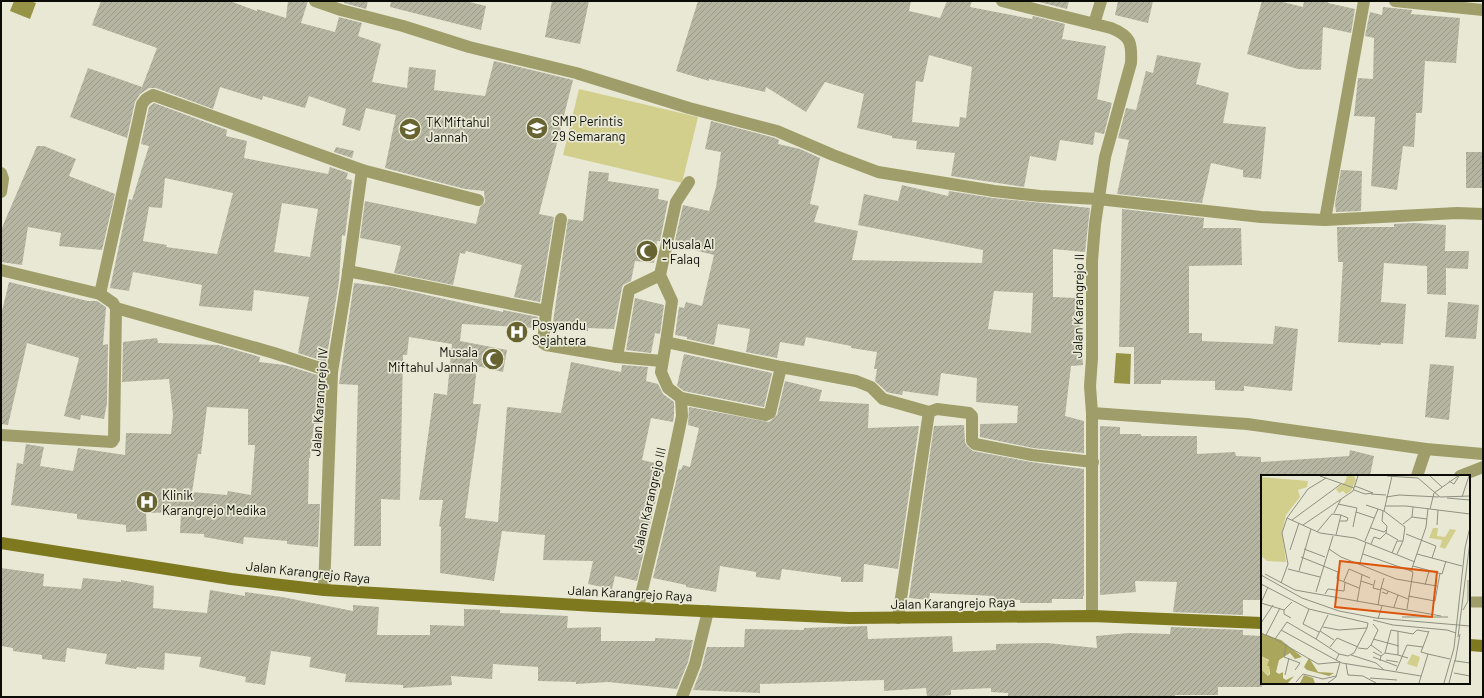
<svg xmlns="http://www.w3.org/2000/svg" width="1484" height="698" font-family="Barlow,sans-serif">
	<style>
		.grass { fill: #d2ce8c }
		.water { fill: #969246 }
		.building { fill: url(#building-hatch); fill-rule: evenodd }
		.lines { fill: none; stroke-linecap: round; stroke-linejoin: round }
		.lane { stroke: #9f9d69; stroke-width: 11 }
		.street { stroke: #9f9d69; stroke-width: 12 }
		.secondary { stroke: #7e781f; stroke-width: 12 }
		.labels { text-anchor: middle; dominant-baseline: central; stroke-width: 3.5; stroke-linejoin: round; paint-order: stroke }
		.poi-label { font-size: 13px; fill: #0c0c06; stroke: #e8e8d4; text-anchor: start }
		.street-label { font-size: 13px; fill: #0c0c06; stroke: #e8e8d4 }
		.inset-road { fill: none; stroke: #909082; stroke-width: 1 }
		.view { fill: #dd550c; fill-opacity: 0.15; stroke: #dd550c; stroke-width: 2 }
		.inset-edge { fill: none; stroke: #0c0c06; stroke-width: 2 }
	</style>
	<defs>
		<pattern id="building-hatch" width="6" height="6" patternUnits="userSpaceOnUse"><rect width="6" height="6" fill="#b5b5a2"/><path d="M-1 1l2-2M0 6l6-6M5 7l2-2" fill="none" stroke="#9a9a8a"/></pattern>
	</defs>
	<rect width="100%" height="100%" fill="#e8e8d4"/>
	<path class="grass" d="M579,89L698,117L682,183L563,155Z"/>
	<g class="water">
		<path d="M14,1H30L36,3L30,19L10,11Z"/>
		<path d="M1116,353L1131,354L1130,384L1114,383Z"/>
	</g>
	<g class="building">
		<path d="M101,1H230L257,11V9L286,18L288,1H308L301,23L335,32L339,17L362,23L358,36L381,44L372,82L407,88L409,67L436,70L434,90L485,96L494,61L573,80L539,214L554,217L540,302L514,297L522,265L466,251L465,254L460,253L453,285L394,273L401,246L360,238L365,201L476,224L480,207L485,202L484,191L465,189L385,168L396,115L366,108L360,131L342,125L346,109L309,96L305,108L263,96L262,100L220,87L213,109L156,88H149L140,94L135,102L127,138L70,117L88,68L142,87L157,48L92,25Z"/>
		<path d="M344,1H368L366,9L344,3Z"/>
		<path d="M391,1H465L486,6L481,30L390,7Z"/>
		<path d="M552,1H589L580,44L545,37Z"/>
		<path d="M698,1H911L909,11L940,18L947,1H972L970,7L1032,19L1033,16L1065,24L1062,39L1106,46L1097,99L1112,103L1104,134L1095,132L1093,145L1060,140L1056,161L1030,156L1024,187L951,176L955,153L916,149L917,141L892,138V136L857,128L864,94L825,82L806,112L766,87L765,92L709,79V81L676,71ZM929,55L972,67L966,118L960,117L959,127L912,122L916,81L923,82Z"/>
		<path d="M1035,1H1069L1067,9Z"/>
		<path d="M1118,1H1153L1148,23L1115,15Z"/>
		<path d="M1262,1H1279L1303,7L1304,1H1328V3L1355,9L1351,33L1323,27L1321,70L1298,69L1247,54Z"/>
		<path d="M1383,7L1412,10L1411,14L1460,18L1456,63L1425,61L1422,113H1416L1414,147L1403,146L1397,190L1371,186L1375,117L1354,116L1358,78L1373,79L1374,38L1365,36L1370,12L1382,15Z"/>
		<path d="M1157,55L1201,63L1196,84L1229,93L1223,123L1266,127L1261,179L1243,177V170L1211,163L1202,203L1117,194L1129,140L1118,138L1126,108L1136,110L1146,71L1153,73Z"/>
		<path d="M154,103L227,130L226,136L247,141L244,158L328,174L330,167L348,173L346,179L352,180L345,236L342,235L339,281L326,362L298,353L309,297L254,290L252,311L199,306L202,285L133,272L129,291L110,288L129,199L132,200L149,146L141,144L149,107ZM165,178L233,193L217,254L166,247L167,245L143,241L149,207L162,208ZM282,203L318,209L310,257L274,252Z"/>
		<path d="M711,121L775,138L779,140L778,144L800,149L820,158L810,204L819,206L814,222L858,231L852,260L982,263L983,250L858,225L864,194L898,201L902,185L948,196L949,191L993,198L1090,208L1085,252L1053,249V297L1077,298L1076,323L1080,324L1083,365L1071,366L1065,416L1084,421V453L1033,448L980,437V424L1017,423L1018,406L976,402L977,378L941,373L938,396L903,391L902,395L890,393L887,392L875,381L877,369H874L877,352L851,348V346L806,337L804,346L780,342L777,358L746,352L750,329L718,324L714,345L687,339V337L675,335L679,307L684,308L686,302L702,306L714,255L674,245L683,205L709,211L716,187L721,152L705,149ZM994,291L1033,293L1031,333L988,329Z"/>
		<path d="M37,146H44L76,159L69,176L115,194L102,250L59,246L61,233L28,227L22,265L1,262V230Z"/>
		<path d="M336,147L354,151L352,158L334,152Z"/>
		<rect x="1466" y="152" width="17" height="36"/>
		<path d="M1341,170L1362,171L1361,211L1336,212L1335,204Z"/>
		<path d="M589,171L609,173L608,181L659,189L658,199L668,201L660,241H657L654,263L635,261L631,281L623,285L622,288L614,329L588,328V331L552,329L568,219L583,221Z"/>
		<path d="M1122,209L1204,218L1203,228H1241L1242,265L1189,266V333H1202V341L1273,344L1275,326L1298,329L1292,391L1244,386V391L1215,390V381L1161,380V384H1134V347H1119Z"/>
		<path d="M1413,223L1446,225L1445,251H1469L1468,269L1446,268V295L1427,294V266L1384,263L1381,302L1406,304L1403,344L1381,343V345L1338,342L1343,262H1338L1337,227H1394V224Z"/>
		<path d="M9,282L88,301H97L106,307L103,345L108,344L107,403L104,419L81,415L80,420L64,416L79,358L27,343L8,425L1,424V315Z"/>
		<path d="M354,283L391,287L503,312V310L538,317L537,328L462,324L460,341L507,350L503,372L477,366L473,404H481L465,518L498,522L507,407L561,413L571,362L621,372L622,365L648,367L646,381L658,384L663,394L674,402V415L673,422L651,418L642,460L664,465L637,581L615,576L612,589L588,584L593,561L543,560L545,535L502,531L494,581L440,573L441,527L439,526L443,500H419L434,393L447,395L452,344L409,337L407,355H403L400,500L381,499V546H354L358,385L339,384Z"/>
		<path d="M635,298L664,305L660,334L655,333L651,353L626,350Z"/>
		<path d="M1448,302L1479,305L1476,339L1445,337Z"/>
		<path d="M157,338L158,343L218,345L260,357L259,362L285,365L324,377L323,424H314L310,458H309L308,504H320L318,547L287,544V541L244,537L243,544L204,537V534L180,533L181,512L146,513L147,531L126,532V525L77,519V514L11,505L17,463L23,464L26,444L44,447L40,466L73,471L78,448L125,455L126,433L171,434L173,415L169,379L122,382L123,342ZM207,407L248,409V445H255L251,495L228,491L227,495L192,492L198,454H201Z"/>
		<path d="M684,354L772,373L764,407L684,391L677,386Z"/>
		<path d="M1430,364L1454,366L1449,420L1425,417Z"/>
		<path d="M785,381L822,390L819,401L869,404L868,428L919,426L898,569L864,564L863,582H841V577L782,569L780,580L756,577V572L720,566L716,592L686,587V585L653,578L679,469L681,470L683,465L690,467L699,428L688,425L689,407L769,422L777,415Z"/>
		<path d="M964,425L965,442L967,446L973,451L1031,462L1084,469V596H1083V599H1052V603H1020V600L994,599V596L930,593L929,600L909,598L934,426Z"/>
		<path d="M1100,426L1120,427V434H1141V436H1197V454L1235,452L1236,456L1261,457V462L1349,456L1350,450L1374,456L1370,476H1262V600H1243V615L1173,612L1177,582L1135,581L1136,592L1100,595Z"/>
		<path d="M1,568L44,574L43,586L81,589L83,578L121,582V580L154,586L153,608L207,613L210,590L245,596V592L282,597L353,611V605L379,607L377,635H430V625L464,626V609L500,610V613L568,616L567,628L601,627V641H655V638L693,640L688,662L677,689L608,682L576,684V682L538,681V667L493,664L492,679L451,676L452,685L403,688V685L345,682L346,674L309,667L311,657L271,651L265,685L245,682L246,677L199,667L201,657L165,653L164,670L137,667L136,669L105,664L107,654L67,648L65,662L42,659V655L13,651V648L1,646Z"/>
		<path d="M867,626L868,639L952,636L953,652L996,650V644L1047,643L1097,648L1096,636L1129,633L1170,634L1171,627L1243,630V635L1262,636V687H1218V695H1175V697H1008V693L991,692V688L951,690V695L927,697L926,688L884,691V680L760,684V693L693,690L702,667L707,647H744L745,629L804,630V628Z"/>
	</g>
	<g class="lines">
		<path class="lane" d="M1472,602H1483"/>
		<g class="street">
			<path d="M315,1L341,10L403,26L469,47L576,73L689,108L777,131L833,155L878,172L994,191L1040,196L1098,199L1261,217L1325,220L1457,213L1483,214"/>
			<path d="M1002,1L1111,28C1131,36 1132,43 1131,63L1105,157L1095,224L1092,261V358L1090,386L1092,413V616"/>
			<path d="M1395,1L1483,10"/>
			<path d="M1094,24L1101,1"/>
			<path d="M1,173L3,179L1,192"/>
			<path d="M689,182L676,202L660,275L672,301L666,342L781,367"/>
			<path d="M561,219L546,311L543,343L546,345L617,357L662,361"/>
			<path d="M1325,220L1364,1"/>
			<path d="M1,270L100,294L113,303L116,308L274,353L332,372"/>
			<path d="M348,271L546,311"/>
			<path d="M100,294L142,104L146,99L153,95L362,170L478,200"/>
			<path d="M666,342L661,372L668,388L681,398L766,415L770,413L781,367L856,381L871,387L883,399L929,412L937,409L969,413L972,416V441L975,444L1032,455L1093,462"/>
			<path d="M617,357L629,290L660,275"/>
			<path d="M1092,413L1247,424L1426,449L1483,454"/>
			<path d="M1,435L112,442L114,439L116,308"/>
			<path d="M1417,476L1426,449"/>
			<path d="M1460,476L1483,467"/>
			<path d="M324,590L332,372L347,280L362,170"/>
			<path d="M638,607L668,483L682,416L681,398"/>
			<path d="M898,618L929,412"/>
			<path d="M682,697L695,664L708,611"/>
		</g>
		<g class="secondary">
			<path d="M1,543L231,579L324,590L595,606L849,618L1092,616L1262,623"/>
			<path d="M1469,645L1483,646"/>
		</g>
	</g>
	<defs>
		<g id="school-disc" transform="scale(1.15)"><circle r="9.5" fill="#676431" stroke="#e8e8d4"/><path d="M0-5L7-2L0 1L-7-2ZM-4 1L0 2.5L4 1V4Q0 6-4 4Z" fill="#fff"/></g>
		<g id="mosque-disc" transform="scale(1.15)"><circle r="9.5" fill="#676431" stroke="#e8e8d4"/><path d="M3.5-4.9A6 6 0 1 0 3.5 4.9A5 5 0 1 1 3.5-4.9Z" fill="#fff"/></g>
		<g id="hospital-disc" transform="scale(1.15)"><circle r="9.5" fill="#676431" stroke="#e8e8d4"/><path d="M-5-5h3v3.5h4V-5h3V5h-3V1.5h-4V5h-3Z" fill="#fff"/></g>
	</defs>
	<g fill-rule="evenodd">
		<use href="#school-disc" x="537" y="128"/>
		<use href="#school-disc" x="410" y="129"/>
		<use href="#mosque-disc" x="647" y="251"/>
		<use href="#hospital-disc" x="517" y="332"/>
		<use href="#mosque-disc" x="493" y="359"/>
		<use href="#hospital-disc" x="147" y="502"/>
	</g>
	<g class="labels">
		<g class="poi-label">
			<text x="552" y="121">SMP Perintis<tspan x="552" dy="15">29 Semarang</tspan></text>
			<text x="426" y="122">TK Miftahul<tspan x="426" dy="15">Jannah</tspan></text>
			<text x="662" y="244">Musala Al<tspan x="662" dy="15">- Falaq</tspan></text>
			<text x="532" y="325">Posyandu<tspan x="532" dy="15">Sejahtera</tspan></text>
			<text x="478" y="352" text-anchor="end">Musala<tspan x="478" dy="15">Miftahul Jannah</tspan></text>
			<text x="162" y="495">Klinik<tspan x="162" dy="15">Karangrejo Medika</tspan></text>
		</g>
		<g class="street-label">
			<text transform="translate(1078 306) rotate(-89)">Jalan Karangrejo II</text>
			<text transform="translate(319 402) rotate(-86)">Jalan Karangrejo IV</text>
			<text transform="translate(649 500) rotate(-77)">Jalan Karangrejo III</text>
			<text transform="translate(308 572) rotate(6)">Jalan Karangrejo Raya</text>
			<text transform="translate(630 593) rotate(3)">Jalan Karangrejo Raya</text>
			<text transform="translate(953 603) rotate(-1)">Jalan Karangrejo Raya</text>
		</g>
	</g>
	<g transform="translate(1261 475)">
		<rect width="209" height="209" fill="#e8e8d4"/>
		<path d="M86,1H93L95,5L90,16L85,19L82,16L78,18L75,14L84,7ZM0,2L47,6L46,12L37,15L39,22L25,40L21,58L25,87L6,86L0,81ZM172,53H177L176,61L184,62L189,54L195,55L184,74L179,72L181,65L168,63ZM0,181L8,186V201L0,194Z" fill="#d2ce8c"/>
		<path d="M0,158L20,165L41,182L34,184L29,178L18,185L15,197L18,199L22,197V203L25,205L33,201L27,208H0V194L7,201L9,199L8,191H6L8,185L0,181ZM48,183L57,197L73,198L68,201L46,195L43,192ZM43,200L52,203L54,208H39Z" fill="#aaa65b"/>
		<path d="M151,179L159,182L156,192L146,189Z" fill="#d2ce8c"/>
		<path d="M15,7L45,10L36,14L34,22L30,24L24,21Z" fill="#d2ce8c"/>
		<path class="inset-road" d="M59,1L93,13M126,1L157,3L179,22L209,21M169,1L181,12M188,6L193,9L198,1M93,15L104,19L112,18L94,11M110,19L125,20M125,22L138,20L178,22M201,22L208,1M186,23L209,25M77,29L96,33L95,37L113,43M105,30L117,34M124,31H145L209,39M169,34L173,18L197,1M123,36L131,1M73,38L80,24M151,42L166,44M26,43L59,58L94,63L154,87M31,45L80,9M79,46H86L87,43L80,40M142,49L151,42L152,32M42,50L92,16L97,1M176,50L177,35M92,52L95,37M110,53L123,57L125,55M56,57L71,39L80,40L75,60M125,58L137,65M145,59L175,71L171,83M104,66L117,34L123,36L144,52L142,66H136L131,78M110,69L113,62L119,64L125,58L126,51L121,46L122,36M43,74L64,82M68,74L80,82L135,104L176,111M29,75L38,48M102,79L150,96M136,79L142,66M156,79L201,91M40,82L77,97L76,104L98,113M99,88L105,67M152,91L181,99L185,86M27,94L59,102M38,96L50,54M150,96L165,52L167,33M4,99L34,115L180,141M0,100L41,123L78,136L115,143L209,151M123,103L120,113L127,116M114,105L112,113L120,115M83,106L88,94L109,103M100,106L112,110M20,108L27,89L21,58L26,43L47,14L65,3M0,109L48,134L107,148L106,153L78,155L62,152M164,110L168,96M55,117L72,61M121,117L126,119L127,116L147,124M64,119L67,114L83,116L84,107M147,121L174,126L179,98M96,127L101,100M0,128L23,135L31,127M0,128L7,112M117,130L120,113M133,132L137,120M48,134L42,149L58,157M146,134L152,97L150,96M23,135V139L30,143M202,135L207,126V105M67,140L55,164L78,179L87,181L93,178L106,153M141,142H187M117,144L121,131M112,145L132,150L186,155L195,158M0,148L12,130M20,155L75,185M59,156L73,165M137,156V180L147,183M0,158L14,164M5,160L19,133M197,162L209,66M55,164L26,147L14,164L57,189L79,187M112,164L138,171M25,169L23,182L39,188L34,195M110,170L121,178M69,172L76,163L97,172M97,173L106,174L110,170L117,155L112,149M112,177L120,181L119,186M124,178L137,180M78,179L75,185L81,188L160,201M167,179L160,177L168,156M90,180L115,188L123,195M120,181L124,178L130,155L152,159L156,155L168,157M112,182L136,191M125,185L137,187M195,186L209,188M194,187L199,159M85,189L87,200L102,201L115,208M135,196L146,170L162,172M193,198L209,201M24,200L28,183M109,203L136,205M35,207L42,199L62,204L75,201M67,208L75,202L79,187M158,208L167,179L189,184M183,208L193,173L204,73L209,52M188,208L194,185"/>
		<path class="view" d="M79,86L176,97L171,142L74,132Z"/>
		<rect width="209" height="209" class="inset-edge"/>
	</g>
	<rect width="1484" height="698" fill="none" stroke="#0c0c06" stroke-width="4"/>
</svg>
